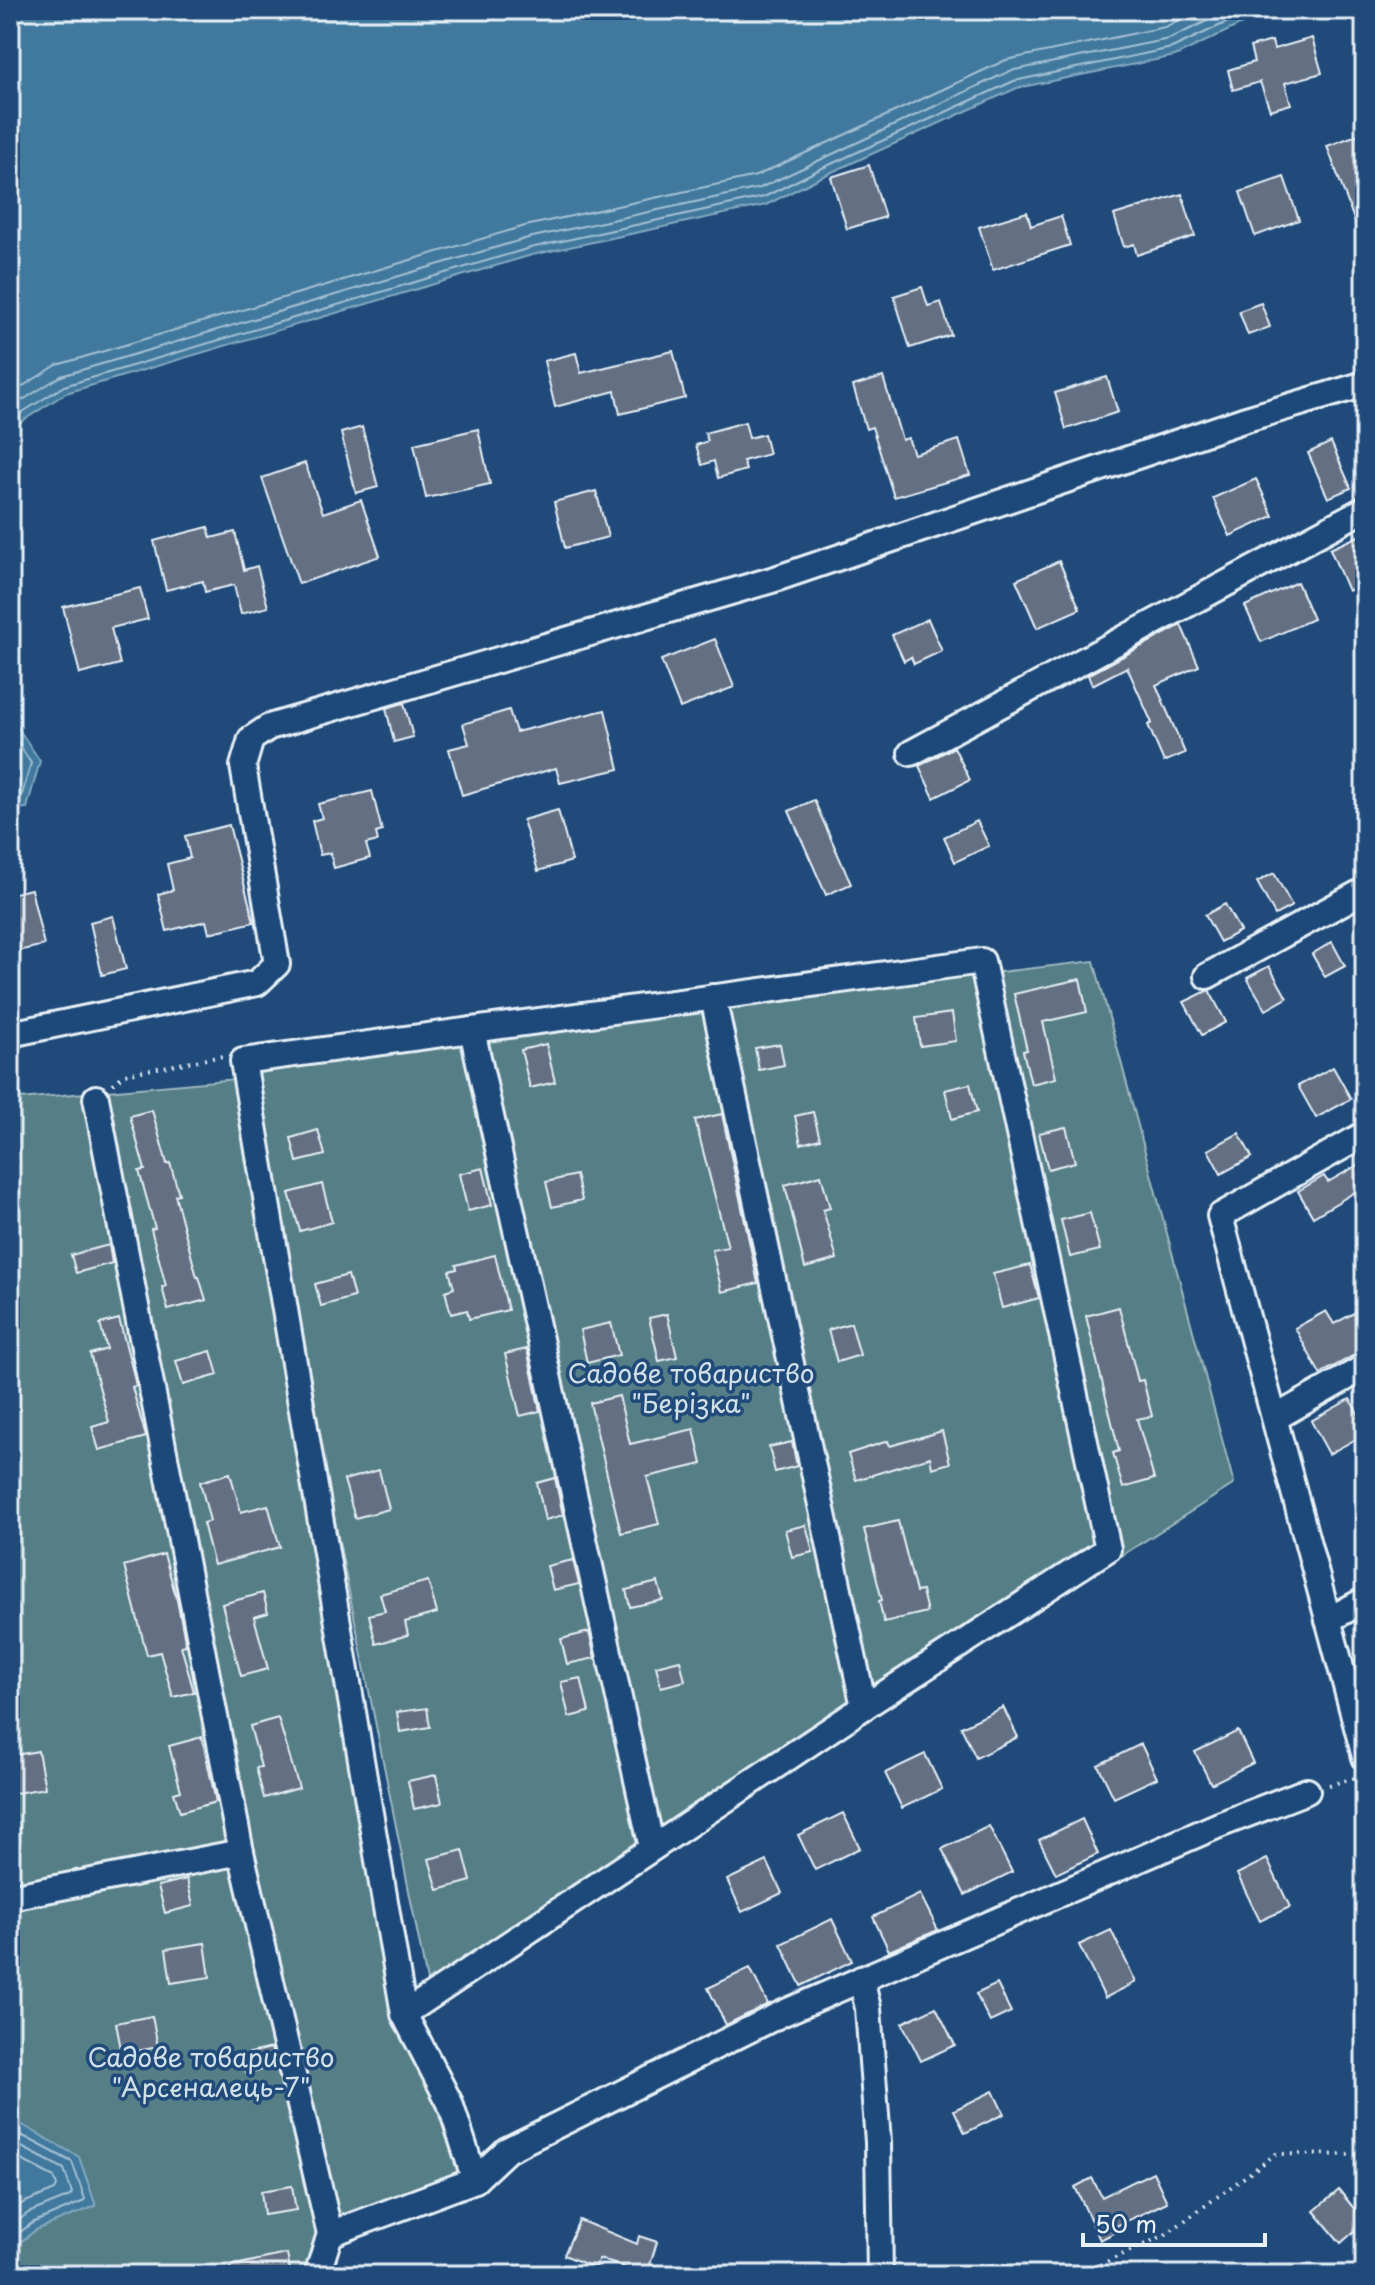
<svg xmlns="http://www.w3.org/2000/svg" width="1375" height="2285" font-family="'Playpen Sans',sans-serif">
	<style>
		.green { fill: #557e86; stroke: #9eb8bf; stroke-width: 2 }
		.water { fill: #41799d; stroke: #84a9c1; stroke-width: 2 }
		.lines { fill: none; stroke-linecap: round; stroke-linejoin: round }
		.shore { stroke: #a5c1d4; stroke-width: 2 }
		.building { fill: #646f83; stroke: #e8f1f8; stroke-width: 2 }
		.minor-casing { stroke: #e8f1f8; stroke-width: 30 }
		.path { stroke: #e8f1f8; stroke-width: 4; stroke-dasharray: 2 6; stroke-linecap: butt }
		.minor { stroke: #1f4a7a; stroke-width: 24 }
		.labels { text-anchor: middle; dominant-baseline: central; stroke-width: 7; stroke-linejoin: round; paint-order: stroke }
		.park-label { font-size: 26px; fill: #d2e0e7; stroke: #1f4a7a }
	</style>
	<rect width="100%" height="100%" fill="#1f4a7a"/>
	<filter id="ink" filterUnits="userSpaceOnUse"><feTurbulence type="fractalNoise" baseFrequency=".0125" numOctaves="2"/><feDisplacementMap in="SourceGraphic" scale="16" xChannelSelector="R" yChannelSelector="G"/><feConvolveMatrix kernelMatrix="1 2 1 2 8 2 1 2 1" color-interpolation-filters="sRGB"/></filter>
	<g filter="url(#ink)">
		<g class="green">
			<path d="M1094,961L1234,1484L430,1996L243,1061Z"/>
			<path d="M236,1079L404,2014L475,2180L330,2234L321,2275H10V1100Z"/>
		</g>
		<g class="water">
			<path d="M10,10H1271L1175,56L1017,88L821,177L766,205L532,255L66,393L10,429Z"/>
			<path d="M10,716L40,761L27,808L10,809Z"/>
			<path d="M10,2118L79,2157L96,2206L36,2230L10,2250Z"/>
		</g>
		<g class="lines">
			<g class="shore">
				<path d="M10,394L57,365L525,226L756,176L1006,60L1165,27L1202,10"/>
				<path d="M10,408L61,376L528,238L760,188L1010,71L1169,39L1230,10"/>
				<path d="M10,420L64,386L530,248L764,197L818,170L1014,81L1172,48L1253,10"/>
				<path d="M10,731L31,763L21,798L10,801"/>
				<path d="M10,2129L72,2162L85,2199L82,2202L32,2223L10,2240"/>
				<path d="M10,2141L64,2169L72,2193L70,2196L28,2213L10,2227"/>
				<path d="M10,2154L54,2177L57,2186L55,2190L23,2203L10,2212"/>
			</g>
		</g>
		<g class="building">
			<path d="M1312,38L1322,73L1285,83L1291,104L1270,110L1260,82L1233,90L1228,70L1254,62L1250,47L1272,41L1274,49Z"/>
			<path d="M1365,132V244H1363L1327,146Z"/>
			<path d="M869,165L885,217L847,229L831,177Z"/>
			<path d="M1284,177L1299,220L1255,236L1240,192Z"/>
			<path d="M1182,194L1195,236L1137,255L1134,244L1124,247L1114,215Z"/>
			<path d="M1027,212L1031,226L1061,216L1070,245L993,270L979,227Z"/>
			<path d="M922,287L928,306L941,302L951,335L910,348L894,296Z"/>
			<path d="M1261,303L1270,327L1248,335L1239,311Z"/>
			<path d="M673,351L685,398L620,414L615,391L555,407L544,361L576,353L581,373Z"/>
			<path d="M883,377L902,440L908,438L914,454L959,440L970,475L894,497L872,427L866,429L853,386Z"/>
			<path d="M1107,377L1118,412L1066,429L1055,393Z"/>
			<path d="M745,422L749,438L764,434L769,454L743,461L746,470L718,478L714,461L702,465L696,445L708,441L705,433Z"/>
			<path d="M362,427L378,487L356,493L341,433Z"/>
			<path d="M478,429L490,484L426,498L414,444Z"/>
			<path d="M1331,442L1351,488L1328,498L1308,453Z"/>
			<path d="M305,463L323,513L361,500L380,556L299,584L262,478Z"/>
			<path d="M1256,479L1273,516L1230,536L1213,498Z"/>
			<path d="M596,491L608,537L565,548L554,502Z"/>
			<path d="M208,527L211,538L235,532L244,570L257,566L268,607L241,614L234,585L205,592L203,581L166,590L154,541Z"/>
			<path d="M1365,533V584L1348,591L1330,549Z"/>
			<path d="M1059,561L1080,609L1037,628L1016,580Z"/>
			<path d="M1297,582L1313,619L1261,642L1245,606Z"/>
			<path d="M140,588L148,619L111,628L120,664L80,674L63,607Z"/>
			<path d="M928,619L942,651L914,664L911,657L904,661L892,635Z"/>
			<path d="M1181,625L1199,666L1156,685L1185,753L1164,762L1148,725L1152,723L1127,667L1092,685L1088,675Z"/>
			<path d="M715,639L734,687L680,708L661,660Z"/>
			<path d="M404,703L413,737L394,742L386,708Z"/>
			<path d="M509,710L516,732L605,710L619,769L560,783L556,768L462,795L449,749L469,744L463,724Z"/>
			<path d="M954,747L970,780L934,798L919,766Z"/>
			<path d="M372,791L382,831L376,833L378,841L366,844L370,858L334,868L330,853L320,855L312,821L322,818L318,804Z"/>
			<path d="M814,800L851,884L826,895L789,811Z"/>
			<path d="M558,810L572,861L538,871L523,820Z"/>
			<path d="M977,821L989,846L955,862L944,837Z"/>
			<path d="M229,825L254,922L209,933L206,921L167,931L158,894L173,890L167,864L190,858L185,836Z"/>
			<path d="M1274,873L1292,906L1275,915L1257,882Z"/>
			<path d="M31,889L44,945L10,953V894Z"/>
			<path d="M1225,904L1240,931L1220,942L1205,915Z"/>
			<path d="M113,916L126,969L102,975L90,922Z"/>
			<path d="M1332,942L1345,966L1325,977L1312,954Z"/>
			<path d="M1269,966L1287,998L1266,1010L1247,978Z"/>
			<path d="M1080,979L1087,1012L1043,1022L1056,1078L1031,1084L1023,1051L1027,1050L1014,994Z"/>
			<path d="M1209,990L1226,1022L1202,1035L1184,1002Z"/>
			<path d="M952,1013L956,1041L920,1046L916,1018Z"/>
			<path d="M546,1044L555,1082L530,1088L521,1050Z"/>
			<path d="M780,1044L784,1065L759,1070L755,1048Z"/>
			<path d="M1333,1067L1351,1099L1316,1118L1298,1086Z"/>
			<path d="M970,1084L977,1112L952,1119L945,1090Z"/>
			<path d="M152,1110L167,1164L170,1163L179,1194L175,1195L197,1277H199L206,1300L168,1310L162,1287L166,1286L151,1229L155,1228L139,1171L145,1170L130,1116Z"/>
			<path d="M813,1112L820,1139L801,1144L795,1116Z"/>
			<path d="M722,1114L758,1283L722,1292L712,1250L728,1247L695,1120Z"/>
			<path d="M1066,1127L1075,1162L1048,1169L1039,1133Z"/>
			<path d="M318,1130L325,1155L297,1162L291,1138Z"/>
			<path d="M1239,1133L1252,1157L1221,1174L1208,1150Z"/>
			<path d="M1365,1161V1186L1313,1217L1298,1191L1324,1176L1328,1182Z"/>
			<path d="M483,1168L492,1205L468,1211L459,1174Z"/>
			<path d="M576,1175L582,1200L552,1207L546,1182Z"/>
			<path d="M821,1175L830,1208L823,1210L837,1259L805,1268L785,1185Z"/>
			<path d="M322,1184L332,1222L300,1231L289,1193Z"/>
			<path d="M1090,1213L1100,1250L1070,1257L1061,1220Z"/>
			<path d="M109,1245L112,1263L76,1273L71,1255Z"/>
			<path d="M495,1255L508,1310L469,1319L467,1310L451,1314L445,1291L454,1288L449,1271L457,1269L456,1265Z"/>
			<path d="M1030,1265L1039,1298L1002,1308L993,1274Z"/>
			<path d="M348,1275L354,1297L321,1306L315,1284Z"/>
			<path d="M1119,1307L1138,1381L1143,1380L1152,1416L1137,1419L1154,1479L1123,1488L1113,1453L1119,1451L1086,1316Z"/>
			<path d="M1365,1307V1349L1320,1374L1295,1328L1326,1311L1334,1324Z"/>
			<path d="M667,1314L677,1357L659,1361L649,1318Z"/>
			<path d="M119,1319L133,1372L136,1386L132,1387L146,1437L99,1450L92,1427L109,1422L90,1354L107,1349L100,1324Z"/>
			<path d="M611,1323L619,1355L587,1363L580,1330Z"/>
			<path d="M851,1323L860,1355L837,1362L828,1330Z"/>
			<path d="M527,1349L540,1411L520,1416L505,1354Z"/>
			<path d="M211,1351L218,1375L183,1385L176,1361Z"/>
			<path d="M619,1396L630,1444L694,1429L702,1464L647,1477L659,1524L621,1533L590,1403Z"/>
			<path d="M1350,1399L1365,1427V1434L1329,1454L1311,1421Z"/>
			<path d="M942,1431L950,1463L932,1468L930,1457L856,1480L848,1454L888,1441L890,1446Z"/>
			<path d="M792,1442L797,1466L775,1472L769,1447Z"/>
			<path d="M379,1470L389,1509L355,1518L344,1480Z"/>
			<path d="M230,1473L241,1512L268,1505L280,1547L214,1565L203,1523L210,1521L200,1482Z"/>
			<path d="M555,1478L563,1515L545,1520L537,1483Z"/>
			<path d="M898,1521L916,1592L922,1591L927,1612L884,1622L879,1601L882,1600L864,1529Z"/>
			<path d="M806,1525L813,1552L792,1557L785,1530Z"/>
			<path d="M164,1554L177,1600L186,1645L181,1646L194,1692L173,1697L160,1652L147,1655L124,1566Z"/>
			<path d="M573,1560L579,1584L553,1590L547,1566Z"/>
			<path d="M428,1581L437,1613L405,1622L408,1635L376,1644L369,1615L385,1611L380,1594Z"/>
			<path d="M658,1582L663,1600L630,1607L626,1590Z"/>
			<path d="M263,1593L268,1613L254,1617L268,1669L241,1676L222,1604Z"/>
			<path d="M589,1632L595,1658L567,1664L561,1639Z"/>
			<path d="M680,1660L685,1681L661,1687L656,1666Z"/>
			<path d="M581,1678L589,1712L569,1717L561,1682Z"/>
			<path d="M1003,1707L1018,1737L976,1758L961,1727Z"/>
			<path d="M427,1708L430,1727L400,1732L397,1712Z"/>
			<path d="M278,1718L299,1788L264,1798L256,1768L261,1767L250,1726Z"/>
			<path d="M1238,1731L1253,1763L1211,1784L1195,1752Z"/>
			<path d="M202,1737L216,1802L180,1812L174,1793L181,1791L169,1746Z"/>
			<path d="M1141,1744L1157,1778L1114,1798L1098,1765Z"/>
			<path d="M38,1751L45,1788L10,1794V1756Z"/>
			<path d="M925,1754L942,1789L902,1808L885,1773Z"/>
			<path d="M436,1775L442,1803L414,1809L408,1781Z"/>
			<path d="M843,1813L860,1848L815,1870L798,1835Z"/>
			<path d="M1082,1819L1098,1854L1056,1874L1039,1840Z"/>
			<path d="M989,1826L1012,1872L965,1895L942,1849Z"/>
			<path d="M463,1850L471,1881L438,1890L429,1859Z"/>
			<path d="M1267,1859L1290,1907L1260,1921L1237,1874Z"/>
			<path d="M767,1861L782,1893L742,1912L727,1880Z"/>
			<path d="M187,1879L193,1906L165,1913L158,1886Z"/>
			<path d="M920,1894L938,1930L889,1951L873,1917Z"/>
			<path d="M832,1919L852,1961L801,1986L781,1944Z"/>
			<path d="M1111,1930L1136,1982L1105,1998L1079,1945Z"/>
			<path d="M205,1943L210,1977L171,1983L166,1949Z"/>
			<path d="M750,1968L768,2004L726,2025L708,1988Z"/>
			<path d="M997,1984L1011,2012L990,2022L976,1994Z"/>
			<path d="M936,2007L955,2045L921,2061L902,2023Z"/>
			<path d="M152,2016L158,2047L122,2054L116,2023Z"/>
			<path d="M271,2048L276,2066L246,2073L242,2055Z"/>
			<path d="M993,2091L1004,2114L965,2133L954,2110Z"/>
			<path d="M1153,2172L1167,2202L1116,2226L1118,2231L1100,2240L1075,2187L1092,2178L1102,2197Z"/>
			<path d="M292,2186L296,2210L264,2215L261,2191Z"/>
			<path d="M1339,2190L1365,2222L1341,2243L1314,2211Z"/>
			<path d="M579,2220L637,2244L639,2236L657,2242L647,2275L599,2259L595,2268L564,2255Z"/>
			<path d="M287,2254L291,2275H231L230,2266Z"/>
		</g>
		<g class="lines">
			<g class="minor-casing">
				<g id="minor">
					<path d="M911,753L1365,509"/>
					<path d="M1207,976L1365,890"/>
					<path d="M713,997L864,1707"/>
					<path d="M472,1030L652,1848"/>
					<path d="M10,1034L257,983L277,964L243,766L251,739L269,727L775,579L1243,420L1365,384"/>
					<path d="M96,1098L241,1852L330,2234L317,2275"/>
					<path d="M1365,1134L1220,1216L1365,1757"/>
					<path d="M1275,1418L1365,1367"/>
					<path d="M1328,1620L1365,1600"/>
					<path d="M10,1897L241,1852"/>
					<path d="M861,1979L868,2008L878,2142L880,2275"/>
					<path d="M475,2180L507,2150L781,2014L1219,1825L1307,1791"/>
					<path d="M330,2234L475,2180L450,2103L404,2014L243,1061L982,961L1108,1549L864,1707L404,2014"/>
				</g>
			</g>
			<g class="path">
				<path d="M113,1084L125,1074L223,1056"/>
				<path d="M1329,1785L1355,1778"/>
				<path d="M1078,2275L1165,2235L1276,2154L1365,2155"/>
			</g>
			<use href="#minor" class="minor"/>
		</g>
	</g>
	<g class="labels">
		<g class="park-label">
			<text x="691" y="1372">Садове товариство<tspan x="691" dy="30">"Берізка"</tspan></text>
			<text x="211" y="2056">Садове товариство<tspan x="211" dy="30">"Арсеналець-7"</tspan></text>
		</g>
	</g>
	<rect width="1375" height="2285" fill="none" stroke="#1f4a7a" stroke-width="40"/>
	<rect x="20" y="20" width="1335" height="2245" fill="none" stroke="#e8f1f8" stroke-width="3" filter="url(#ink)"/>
	<path d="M1083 2233v12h182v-12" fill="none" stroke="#e8f1f8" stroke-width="4"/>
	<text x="1095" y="2233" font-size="24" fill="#e8f1f8" stroke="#1f4a7a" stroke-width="6" paint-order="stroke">50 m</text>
</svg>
